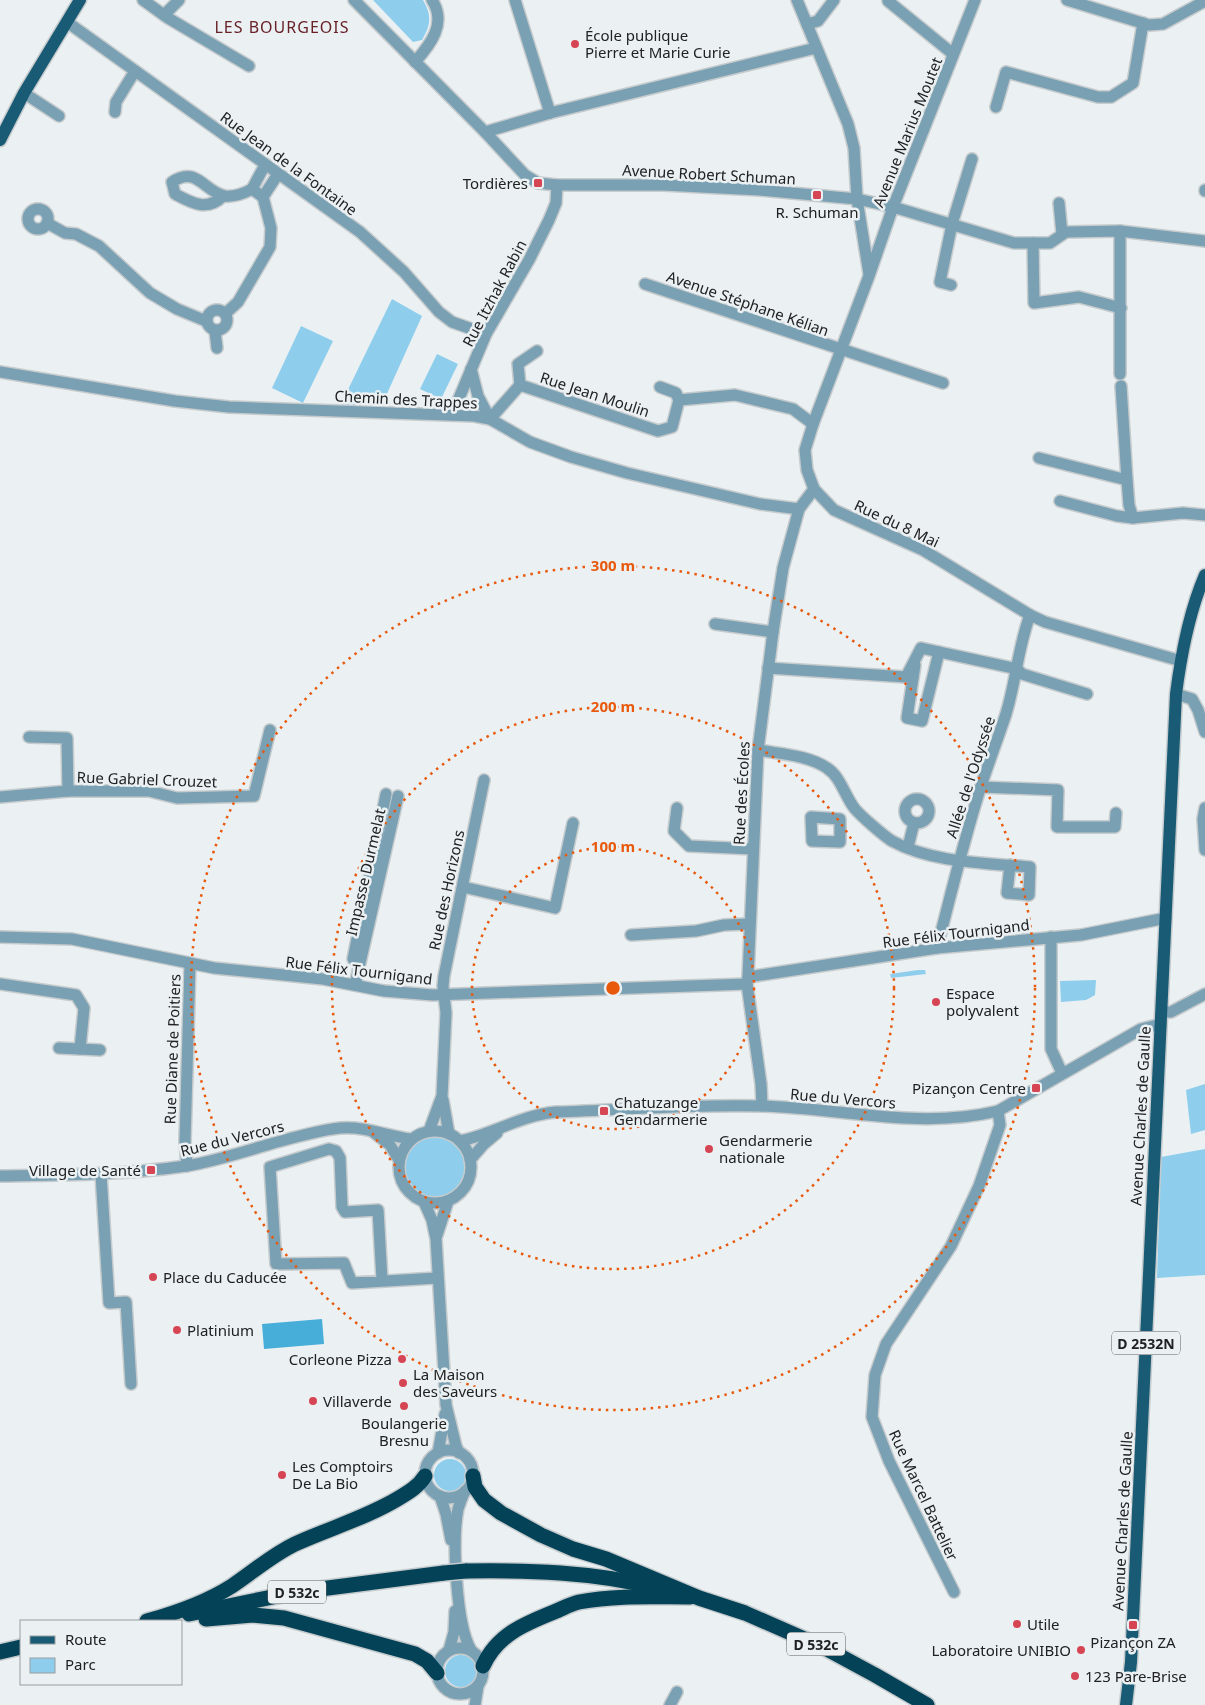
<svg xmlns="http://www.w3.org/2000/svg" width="1205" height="1705" font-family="'Noto Sans',sans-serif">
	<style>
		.green { fill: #8eceec }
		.water { fill: #46aed9 }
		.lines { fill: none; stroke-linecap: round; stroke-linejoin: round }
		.minor-casing { stroke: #c6cbcd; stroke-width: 14 }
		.major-casing { stroke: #c6cbcd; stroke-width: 15 }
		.highway-casing { stroke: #c6cbcd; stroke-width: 18 }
		.minor { stroke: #79a0b3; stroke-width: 11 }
		.major { stroke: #195b75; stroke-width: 12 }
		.highway { stroke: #044258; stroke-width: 15 }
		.highway-bridge-casing { stroke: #c6cbcd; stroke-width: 18; stroke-linecap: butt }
		.highway-bridge { stroke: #044258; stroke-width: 15 }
		.ring { fill: none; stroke: #e8590c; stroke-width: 2.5; stroke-dasharray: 2.5 5 }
		.poi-dot { fill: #d64553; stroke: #ebf0f3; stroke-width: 2 }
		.labels { text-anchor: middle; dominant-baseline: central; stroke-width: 5; stroke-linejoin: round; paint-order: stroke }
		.shield { fill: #ebf0f3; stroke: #5d5f61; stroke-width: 1 }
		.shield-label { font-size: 14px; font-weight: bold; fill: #202122 }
		.poi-label { font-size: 15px; fill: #202122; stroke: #ebf0f3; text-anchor: start }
		.street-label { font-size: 15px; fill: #202122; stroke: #ebf0f3 }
		.neighbourhood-label { font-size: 16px; letter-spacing: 1px; fill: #672127; stroke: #ebf0f3 }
		.centre { fill: #e8590c; stroke: #ebf0f3; stroke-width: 2.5 }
		.ring-label { font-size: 15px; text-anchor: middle; font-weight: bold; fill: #e8590c; stroke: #ebf0f3; stroke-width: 5; stroke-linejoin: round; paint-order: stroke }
	</style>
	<rect width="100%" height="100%" fill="#ebf0f3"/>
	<g class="green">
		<path d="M373,0H423C432,15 431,25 422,40L413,42Z"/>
		<path d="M392,299L422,316L381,407L340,406Z"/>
		<path d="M301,326L333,341L303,403L272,388Z"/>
		<path d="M437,354L458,364L441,399L420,389Z"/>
		<path d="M918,970H925L926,974L891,978L890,974Z"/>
		<path d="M1096,980L1095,995L1086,1000L1061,1002L1060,981Z"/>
		<path d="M1205,1084V1130L1191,1134L1186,1090Z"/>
		<circle cx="435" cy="1167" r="30"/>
		<path d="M1205,1149V1275L1157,1278L1161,1157Z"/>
		<circle cx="450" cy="1475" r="16"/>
		<circle cx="461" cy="1671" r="16"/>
	</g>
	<path class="water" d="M322,1319L324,1344L264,1349L262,1324Z"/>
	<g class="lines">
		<g class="minor-casing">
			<g id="minor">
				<path d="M143,0L168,18L249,66"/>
				<path d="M354,0L485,132L525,175L538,183L557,185H663L760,190L857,199L893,207L1014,243H1050L1066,232L1120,231L1205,241"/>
				<path d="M515,0L550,113"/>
				<path d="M797,0L848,124L854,148L857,199L869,274"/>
				<path d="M975,0L893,207L869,276L813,424L805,450L807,470L814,489L834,510L923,550L1030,615L1045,622L1181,661"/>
				<path d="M1067,0L1149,25L1163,24L1205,1"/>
				<path d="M888,1L953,54"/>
				<path d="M164,15L179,0"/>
				<path d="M67,22L360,232L404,272L439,312L452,322L486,334"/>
				<path d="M807,24L818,21L834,0"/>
				<path d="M415,62C431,44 447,23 432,0"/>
				<path d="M24,93L59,116"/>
				<path d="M996,107L1006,72L1098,97H1111L1133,83L1143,23"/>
				<path d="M115,112L116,102L135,71"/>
				<path d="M485,132L550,113L816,48"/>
				<path d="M265,165L252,189L263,197L278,174"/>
				<path d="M1205,190V191"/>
				<path d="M223,196C207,212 192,203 175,194L172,182C197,165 204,192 225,196C235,197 243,194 252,189"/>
				<path d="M1059,203L1062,234"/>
				<circle cx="38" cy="219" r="10"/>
				<path d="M47,223L65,233L76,234L99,246L150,293L177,309L206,321"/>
				<path d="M1033,243L1034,303L1079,297L1121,308"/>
				<path d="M645,284L943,383"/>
				<path d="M951,285L940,282L952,224L972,159"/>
				<circle cx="217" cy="320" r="10"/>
				<path d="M226,313L238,302L270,247L271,228L263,197"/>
				<path d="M215,331L217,348"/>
				<path d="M471,369L478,396L490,419L520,385"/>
				<path d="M0,372L175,401L229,407L474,416L490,419L530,442L571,457L627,473L760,504L799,509"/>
				<path d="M1120,374V231"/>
				<path d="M520,385L658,431L672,427L679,400L735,395L793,409L813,424"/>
				<path d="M520,385L518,364L537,351"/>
				<path d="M1121,386L1127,480L1129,505L1133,518L1183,513L1205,515"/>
				<path d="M660,387L676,393L679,400"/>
				<path d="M452,415L486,334L529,260L549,220L556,203L557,185"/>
				<path d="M1039,458L1127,480"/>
				<path d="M1060,501L1117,516L1133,518"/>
				<path d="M715,624L773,632"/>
				<path d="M915,665L907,718L922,721L939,652"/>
				<path d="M768,668L906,677L921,648L1017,669L1022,674L1087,694"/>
				<path d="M1176,694L1192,699L1198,710L1205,732"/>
				<path d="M29,737L67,738L68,791"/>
				<path d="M758,750C780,754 808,755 827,768C841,777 845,797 855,809C862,817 884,836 892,841C932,863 986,863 1030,867L1029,895L1007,893L1010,865"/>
				<path d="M981,787L1058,790L1057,827H1115L1116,813"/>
				<path d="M0,797L68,791H149L177,798L254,796L270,730"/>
				<circle cx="917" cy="811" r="12"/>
				<path d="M677,808L674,831L689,846L753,849"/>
				<path d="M1205,808L1203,819L1205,850"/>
				<path d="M811,817L840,819V842L812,841Z"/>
				<path d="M908,847L914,823"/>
				<path d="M463,887L555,908L573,823"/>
				<path d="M631,935L696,931L724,925L749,924"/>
				<path d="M0,937L72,939L214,968L323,979L384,991L433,995L747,984"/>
				<path d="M1051,937V1049L1062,1073"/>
				<path d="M937,948C951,894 964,839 981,786C989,762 998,738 1006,714C1016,681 1018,647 1030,615"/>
				<path d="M353,959L386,794"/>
				<path d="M748,977L937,948L1081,935L1166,918"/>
				<path d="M0,984L76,995L84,1008L80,1049"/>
				<path d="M355,985L398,796"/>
				<path d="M1162,1012H1171L1205,994"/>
				<path d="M59,1048L100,1050"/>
				<path d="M443,1100L449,1134"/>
				<path d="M762,1106L761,1084L747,984L748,977L758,750L773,632L783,568L799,509L814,489"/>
				<circle cx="435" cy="1167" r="36"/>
				<path d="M429,1131L442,1096L446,1013L443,986L444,976L484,780"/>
				<path d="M373,1132L390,1145L399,1160"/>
				<path d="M460,1141C493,1134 522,1115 556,1112C624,1110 693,1104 761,1106C841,1108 918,1130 998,1111L1141,1029L1161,1024"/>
				<path d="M470,1160L484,1144L497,1133"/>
				<path d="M187,1166L185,1141L190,964"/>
				<path d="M101,1174L109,1303L126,1302L131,1384"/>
				<path d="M0,1176C62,1175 124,1175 186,1166C224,1160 262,1145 300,1136C313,1133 327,1129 340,1128C365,1126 387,1136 411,1139"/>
				<path d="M424,1202L432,1220L436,1239L446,1405L456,1446L459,1453"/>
				<path d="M437,1235L448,1201"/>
				<path d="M382,1280L378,1210L345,1212L342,1207L340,1158L336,1151L329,1149L270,1167L276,1264L344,1263L352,1283L437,1278"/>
				<circle cx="449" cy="1474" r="24"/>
				<path d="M438,1453L445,1414"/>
				<path d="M465,1491C462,1497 460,1503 458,1509C452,1539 456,1625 471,1650"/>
				<path d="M440,1496L446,1514L451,1540"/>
				<path d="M954,1592L889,1461L872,1417L875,1375L886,1344L951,1246L979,1186L1000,1125L998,1111"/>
				<circle cx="460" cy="1671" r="23"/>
				<path d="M449,1650L454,1632L455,1611"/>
				<path d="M475,1705L478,1686"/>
				<path d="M670,1705L677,1692"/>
			</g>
		</g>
		<g class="major-casing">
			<g id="major">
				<path d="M0,140L24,93L80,0"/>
				<path d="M1126,1705L1131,1662L1176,694C1181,655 1189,612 1205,575"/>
			</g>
		</g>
		<g class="highway-casing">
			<g id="highway">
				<path d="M473,1476L475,1487L484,1500L501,1513L541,1535L573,1549L606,1559L699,1598L745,1613L825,1648L875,1675L927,1705"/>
				<path d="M466,1571C528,1570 593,1572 653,1587"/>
				<path d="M189,1614L297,1592L444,1573"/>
				<path d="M206,1619L253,1615L284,1618L415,1654L427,1661L437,1673"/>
				<path d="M147,1621C176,1613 207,1602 232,1586C253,1572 272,1555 295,1544C330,1528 366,1518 399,1498C409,1492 419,1486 425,1476"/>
				<path d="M0,1652L21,1647"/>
				<path d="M483,1666C497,1635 524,1624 554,1612C562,1609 570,1604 579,1602C615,1595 653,1597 690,1597"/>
			</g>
		</g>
		<use href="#minor" class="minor"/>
		<use href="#major" class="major"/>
		<use href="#highway" class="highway"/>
		<g class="highway-bridge-casing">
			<path id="highway-bridge" d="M444,1573L466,1571"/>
		</g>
		<use href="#highway-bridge" class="highway-bridge"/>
	</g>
	<g class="ring">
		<circle cx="613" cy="988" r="141"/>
		<circle cx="613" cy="988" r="281"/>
		<circle cx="613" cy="988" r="422"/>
	</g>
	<g class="poi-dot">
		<circle cx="575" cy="44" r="5"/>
		<rect x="533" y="178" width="10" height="10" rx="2.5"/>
		<rect x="812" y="190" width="10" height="10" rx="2.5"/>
		<circle cx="936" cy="1002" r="5"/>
		<rect x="1031" y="1083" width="10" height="10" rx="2.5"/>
		<rect x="599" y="1106" width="10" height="10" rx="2.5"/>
		<circle cx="709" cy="1149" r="5"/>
		<rect x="146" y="1165" width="10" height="10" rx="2.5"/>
		<circle cx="153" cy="1277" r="5"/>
		<circle cx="177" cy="1330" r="5"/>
		<circle cx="402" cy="1359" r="5"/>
		<circle cx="403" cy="1383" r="5"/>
		<circle cx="313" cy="1401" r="5"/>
		<circle cx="404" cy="1406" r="5"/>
		<circle cx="282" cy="1475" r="5"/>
		<circle cx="1017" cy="1624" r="5"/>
		<rect x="1128" y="1620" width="10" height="10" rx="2.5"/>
		<circle cx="1081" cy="1650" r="5"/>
		<circle cx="1075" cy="1676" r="5"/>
	</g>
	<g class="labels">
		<g class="shield">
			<rect x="1112" y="1331.5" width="68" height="23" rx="4"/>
			<rect x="268" y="1580.5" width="58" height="23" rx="4"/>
			<rect x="787" y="1632.5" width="58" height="23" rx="4"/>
		</g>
		<g class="shield-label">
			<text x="1146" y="1343">D 2532N</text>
			<text x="297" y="1592">D 532c</text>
			<text x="816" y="1644">D 532c</text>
		</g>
		<g class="poi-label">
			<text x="585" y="35">École publique<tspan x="585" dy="17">Pierre et Marie Curie</tspan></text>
			<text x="528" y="183" text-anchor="end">Tordières</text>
			<text x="817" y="212" text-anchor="middle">R. Schuman</text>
			<text x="946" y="993">Espace<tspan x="946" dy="17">polyvalent</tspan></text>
			<text x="1026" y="1088" text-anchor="end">Pizançon Centre</text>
			<text x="614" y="1102">Chatuzange<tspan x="614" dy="17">Gendarmerie</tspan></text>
			<text x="719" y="1140">Gendarmerie<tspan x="719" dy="17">nationale</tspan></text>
			<text x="141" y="1170" text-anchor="end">Village de Santé</text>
			<text x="163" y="1277">Place du Caducée</text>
			<text x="187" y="1330">Platinium</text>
			<text x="392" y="1359" text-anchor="end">Corleone Pizza</text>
			<text x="413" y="1374">La Maison<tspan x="413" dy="17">des Saveurs</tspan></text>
			<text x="323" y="1401">Villaverde</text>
			<text x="404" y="1423" text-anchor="middle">Boulangerie<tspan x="404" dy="17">Bresnu</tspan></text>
			<text x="292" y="1466">Les Comptoirs<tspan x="292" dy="17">De La Bio</tspan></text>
			<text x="1027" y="1624">Utile</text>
			<text x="1133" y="1642" text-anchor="middle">Pizançon ZA</text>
			<text x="1071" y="1650" text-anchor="end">Laboratoire UNIBIO</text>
			<text x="1085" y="1676">123 Pare-Brise</text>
		</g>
		<g class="street-label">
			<text transform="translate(907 132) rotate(-68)">Avenue Marius Moutet</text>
			<text transform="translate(289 163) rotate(36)">Rue Jean de la Fontaine</text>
			<text transform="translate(709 174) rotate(3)">Avenue Robert Schuman</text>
			<text transform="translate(494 293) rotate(-62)">Rue Itzhak Rabin</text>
			<text transform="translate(748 303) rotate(19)">Avenue Stéphane Kélian</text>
			<text transform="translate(595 394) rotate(18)">Rue Jean Moulin</text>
			<text transform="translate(406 399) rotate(3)">Chemin des Trappes</text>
			<text transform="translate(897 523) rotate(25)">Rue du 8 Mai</text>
			<text transform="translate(970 777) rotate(-72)">Allée de l'Odyssée</text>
			<text transform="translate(147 779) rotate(2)">Rue Gabriel Crouzet</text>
			<text transform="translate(741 793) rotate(-87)">Rue des Écoles</text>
			<text transform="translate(365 872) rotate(-77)">Impasse Durmelat</text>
			<text transform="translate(446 890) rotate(-78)">Rue des Horizons</text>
			<text transform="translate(956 933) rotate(-7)">Rue Félix Tournigand</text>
			<text transform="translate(359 970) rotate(7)">Rue Félix Tournigand</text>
			<text transform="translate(172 1049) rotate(-88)">Rue Diane de Poitiers</text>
			<text transform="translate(843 1098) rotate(5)">Rue du Vercors</text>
			<text transform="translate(1140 1116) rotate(-87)">Avenue Charles de Gaulle</text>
			<text transform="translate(232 1138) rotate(-14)">Rue du Vercors</text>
			<text transform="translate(924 1495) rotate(65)">Rue Marcel Battelier</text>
			<text transform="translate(1122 1521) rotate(-87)">Avenue Charles de Gaulle</text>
		</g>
		<g class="neighbourhood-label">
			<text x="282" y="27">LES BOURGEOIS</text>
		</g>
	</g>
	<circle cx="613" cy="988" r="8" class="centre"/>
	<g class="ring-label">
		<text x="613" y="571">300 m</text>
		<text x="613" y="712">200 m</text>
		<text x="613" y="852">100 m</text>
	</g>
	<rect x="20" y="1620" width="162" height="65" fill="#ebf0f3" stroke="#9a9d9f"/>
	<rect x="30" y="1636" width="25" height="8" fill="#195b75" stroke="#9a9d9f"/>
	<text x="65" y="1645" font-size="15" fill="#202122">Route</text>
	<rect x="30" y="1658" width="25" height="15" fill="#8eceec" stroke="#9a9d9f"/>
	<text x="65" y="1670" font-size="15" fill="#202122">Parc</text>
</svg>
